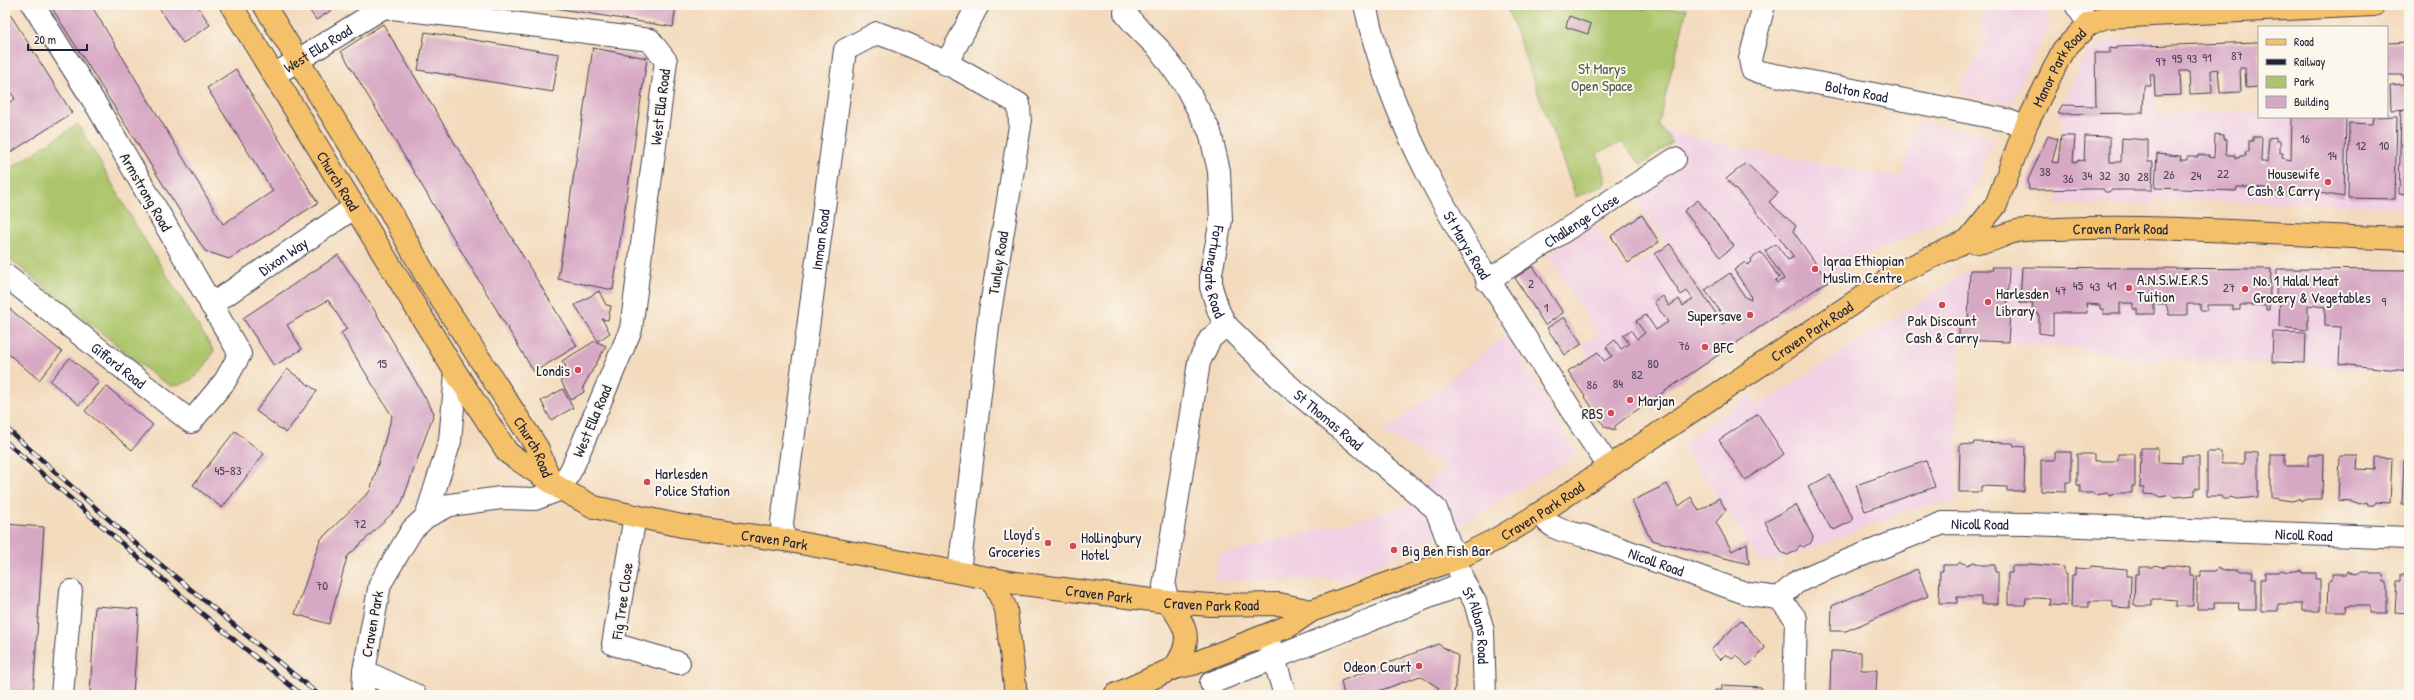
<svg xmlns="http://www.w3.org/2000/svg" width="2414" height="700" font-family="'Patrick Hand',sans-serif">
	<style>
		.built { fill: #f1d0e3 }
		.green { fill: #acc56a; stroke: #677452 }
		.building { fill: #d7a8c4 }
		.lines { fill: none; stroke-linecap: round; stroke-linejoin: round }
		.minor-casing { stroke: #413e4e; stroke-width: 24 }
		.major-casing { stroke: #413e4e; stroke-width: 24 }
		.minor { stroke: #fff; stroke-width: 22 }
		.major { stroke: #f4c16a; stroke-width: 22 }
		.rail-casing { stroke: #22223b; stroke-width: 4.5 }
		.rail { stroke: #fbf7ec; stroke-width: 3; stroke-dasharray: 9; stroke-linecap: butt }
		.poi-dot { fill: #d1495b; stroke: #fbf7ec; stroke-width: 1.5 }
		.labels { text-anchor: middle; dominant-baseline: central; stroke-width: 4; stroke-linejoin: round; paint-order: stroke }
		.number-label { font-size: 13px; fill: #4f445d }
		.street-label { font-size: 15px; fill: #22223b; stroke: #fbf7ec }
		.park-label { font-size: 15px; fill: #525b4b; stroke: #fbf7ec }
		.poi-label { font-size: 15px; fill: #22223b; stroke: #fbf7ec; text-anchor: start }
	</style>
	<rect width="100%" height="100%" fill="#fbf7ec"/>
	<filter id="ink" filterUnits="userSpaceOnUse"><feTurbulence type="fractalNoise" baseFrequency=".025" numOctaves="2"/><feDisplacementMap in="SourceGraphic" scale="8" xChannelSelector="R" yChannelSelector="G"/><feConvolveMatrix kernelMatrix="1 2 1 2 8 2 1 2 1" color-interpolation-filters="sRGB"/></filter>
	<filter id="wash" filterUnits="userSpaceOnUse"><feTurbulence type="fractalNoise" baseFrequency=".012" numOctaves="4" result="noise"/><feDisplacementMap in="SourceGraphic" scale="16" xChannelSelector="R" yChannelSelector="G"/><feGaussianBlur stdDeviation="0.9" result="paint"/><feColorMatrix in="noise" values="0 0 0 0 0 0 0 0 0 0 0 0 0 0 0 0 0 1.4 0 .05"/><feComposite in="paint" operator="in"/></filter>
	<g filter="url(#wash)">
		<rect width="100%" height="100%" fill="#f3dabc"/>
		<g class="built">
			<path d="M1985,5H2033L2049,15L2050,21L2012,104L1959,93L1988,33L1980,31V16H1984Z"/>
			<path d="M2153,38L2156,113L2259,112V117H2387V111L2409,110V207L2156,199L2151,205L2058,204V163L2065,118H2056L2081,63L2088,53L2109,40Z"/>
			<path d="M1916,121L1991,136L1994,140L1982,165L1984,167L1978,181L1962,210L1862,258L1628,416L1614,429L1605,427L1568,371L1589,357L1582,344L1597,334L1548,256L1595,224L1626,271L1667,244L1635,198L1688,162L1662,129L1748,150L1899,178L1903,174Z"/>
			<path d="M2016,266L2409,270V376L2339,367L2161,358V363L2141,362L2078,348L1959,340L1956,501L1911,509L1787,558L1760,562L1681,442L1751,395L1758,406L1970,270H1993L1992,267Z"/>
			<path d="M1507,334L1575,452L1574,456L1469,520L1346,579L1214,580L1219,555L1405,507L1444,466L1383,432Z"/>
		</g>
		<g class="green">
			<path d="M1687,9L1658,125L1673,142L1641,165L1622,142L1597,153L1605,176V184L1576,197L1508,10Z"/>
			<path d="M78,124L138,229L214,351C202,371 196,383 171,386L155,376L5,255V172Z"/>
		</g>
		<g id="blocks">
			<g class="building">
				<path d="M50,5H91L223,224L273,191L207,88L236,69L318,203L229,259L205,251Z"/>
				<path d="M157,5H197L210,25L183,43Z"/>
				<path d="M306,5H340L316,20Z"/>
				<path d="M536,5H676L673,27Z"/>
				<path d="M5,6L72,113L5,156V105L15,99L5,83Z"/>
				<path d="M1569,16L1591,24L1588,34L1566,27Z"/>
				<path d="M383,24L577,346L534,372L341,51Z"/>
				<path d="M425,32L559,54L553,92L418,70Z"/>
				<path d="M2259,42V87L2246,88L2245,68H2240L2241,92L2220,93L2218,69L2211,70L2212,93L2190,94L2189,71H2180L2181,95L2155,96L2154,74H2150L2151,86H2144L2143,113L2058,114L2062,105L2096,106L2095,53H2110V48L2116,49V47Z"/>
				<path d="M2409,42V109L2391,110L2390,85L2404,84L2403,75H2387V43Z"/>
				<path d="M593,48L647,58L613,290L558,279Z"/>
				<path d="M2401,110H2409V195L2399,194Z"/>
				<path d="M2397,116L2395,199L2348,198L2349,123L2373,124L2374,117Z"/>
				<path d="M2292,117H2346L2344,197L2290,188V193L2271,192V188L2237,187L2236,191L2155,188L2157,154L2181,156L2180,160H2187V157H2198V155H2209L2208,157L2214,158L2215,134L2224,135V139H2227L2226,155H2235V158H2239L2240,156H2246L2245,152H2249V141H2253V137H2262L2261,162H2267L2269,138L2276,137V141H2280V153H2283L2282,158L2291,160Z"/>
				<path d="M2048,136L2058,139L2052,162L2058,163L2061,136H2075L2073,162H2078V160L2084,161L2085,136L2110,137V162H2121L2122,138L2148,140V162H2153L2152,190H2111L2109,192H2105L2103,189H2092L2029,190L2028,180Z"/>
				<path d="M1746,163L1778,193L1769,202L1796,226L1793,231L1828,281L1628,416L1615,426V430L1605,427L1568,371L1598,352L1604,361L1612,356L1606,347L1615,340L1621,349L1629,344L1623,335L1631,330L1637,339L1645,333L1636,321L1646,315L1656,330L1668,322L1654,302L1663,296L1669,306L1679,299L1683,306L1693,299L1687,291L1681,295L1655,254L1670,244L1723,324L1727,321L1705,290L1730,273L1745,297L1751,300L1750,294L1734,270L1745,262L1747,265L1752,262L1751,259L1761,252L1779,277L1775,281L1777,283L1784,279L1765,251L1776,244L1788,260L1794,257L1779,237L1726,179Z"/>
				<path d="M1698,200L1734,246L1720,257L1684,211Z"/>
				<path d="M1642,215L1659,242L1628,263L1611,236Z"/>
				<path d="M338,255L375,311L434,413L401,505L347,557L329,624L295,614L320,540L370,491L392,416L341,333L347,329L328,300L287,325L302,349L274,366L243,318Z"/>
				<path d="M1533,266L1563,313L1545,325L1515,278Z"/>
				<path d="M1992,267H2009L2007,313H2010L2008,342L1959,340V321H1968L1970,270H1993Z"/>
				<path d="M2022,267L2271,269L2269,310H2266V306L2253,305H2240V310H2233V305H2207V310H2200V304H2187V315H2169L2166,304H2154V314H2137V309H2133V303H2120V314H2103V309H2100V305L2086,304L2087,313H2053V335L2039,333V314L2036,313V309H2032L2033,303H2020Z"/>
				<path d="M2277,269L2409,270V371L2339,364L2341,327L2325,326V307L2308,305V330L2279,327L2280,296H2276Z"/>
				<path d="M599,291L606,305L611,306L608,320L602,319L610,333L598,341L575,305Z"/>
				<path d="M5,305L62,352L39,380L5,351Z"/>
				<path d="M1564,317L1582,344L1565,355L1547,328Z"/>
				<path d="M2273,332L2306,333L2305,363L2272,362Z"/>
				<path d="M595,341L606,346L583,387L584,392L571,400L556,371L566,366L562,361Z"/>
				<path d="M70,358L99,382L79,405L50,381Z"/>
				<path d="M287,369L317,391L286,433L256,411Z"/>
				<path d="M106,386L153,425L132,450L85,411Z"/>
				<path d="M563,389L573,408L551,420L541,401Z"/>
				<path d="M1758,414L1784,454L1745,480L1719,440Z"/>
				<path d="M235,431L264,454L222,508L193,485Z"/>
				<path d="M1974,442L2013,443L2014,446L2025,447L2024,491H2007V487L1981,486V492H1959L1960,444L1973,445Z"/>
				<path d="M2141,448H2158V462L2182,463V456H2199V488H2195V495L2174,497L2172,495L2160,497L2158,495L2144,494V488H2140Z"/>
				<path d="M2055,452H2071V482H2066V492L2041,491V460H2055Z"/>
				<path d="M2207,452H2221V464H2244V452L2258,453V497L2237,499L2230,497L2228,499H2223L2221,496H2207Z"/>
				<path d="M2077,454H2094V461H2118V454H2135V486H2132V493H2117L2110,496L2108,493L2096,495L2094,493H2080V486H2077Z"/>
				<path d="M2271,454H2285V466H2308V455H2323L2322,499H2308L2301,501L2299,499L2292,501L2271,498Z"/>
				<path d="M2340,456H2358L2357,469L2375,470V457L2392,458L2390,503L2376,502L2374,505H2368L2367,502L2360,504L2352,501L2338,500Z"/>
				<path d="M2404,460H2409V504H2402Z"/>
				<path d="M1926,461L1935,487L1865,511L1856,485Z"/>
				<path d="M1830,475L1852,516V521L1834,530L1833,528L1831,529L1808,487Z"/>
				<path d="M1667,484L1679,506L1691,497L1699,511L1719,498L1726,510L1716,522L1732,551L1747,543L1749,564L1651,540L1632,501Z"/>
				<path d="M1796,505L1813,537L1811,543L1803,547L1800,545L1796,551L1788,555L1782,553L1765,522Z"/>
				<path d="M5,524L44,527L33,695H5Z"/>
				<path d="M1960,562L1967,565L1974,562L1981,565H1995V572H1998V604H1981V597H1957V603H1939L1940,571H1943V565H1957Z"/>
				<path d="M2028,564L2064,567V574H2067V606L2049,605L2050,599L2038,598H2026L2025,605H2008V573H2012V566H2026Z"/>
				<path d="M2155,565L2162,567L2169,565L2190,568V575H2194L2193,606H2176V600L2164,599H2152V606H2134L2135,574H2139V567H2153Z"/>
				<path d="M2091,566L2127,569V576H2131L2130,608L2113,607V601H2089V607H2071L2072,575H2075V568L2090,569Z"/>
				<path d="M2217,568L2224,571L2237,569L2238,571H2253L2252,578H2256V610H2238L2239,603H2214V609H2197V577H2201V571H2215Z"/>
				<path d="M1917,569L1928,596L1846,631H1831L1832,606Z"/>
				<path d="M2281,570L2288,572L2301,570L2302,573H2316V579H2320V611H2302V604H2278V611H2261V579H2265V572H2279Z"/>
				<path d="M2348,571L2355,574L2362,572H2368L2370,574H2383L2384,581H2387V613H2370V606H2346L2345,612H2328L2329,581L2332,580V574H2346Z"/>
				<path d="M2401,574L2409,575V613L2395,612L2397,581H2401Z"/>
				<path d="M95,606L139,609L133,695H90Z"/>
				<path d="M1741,620L1765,648L1747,666L1737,655L1732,659L1726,654L1720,660L1711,650Z"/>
				<path d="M1438,644L1458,656L1454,695H1435L1439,688L1420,676L1368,695H1344L1341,681Z"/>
				<path d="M1831,651L1861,652V670H1877L1876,695H1830Z"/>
				<path d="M1722,685L1761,687L1760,695H1714L1715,690H1722Z"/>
			</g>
		</g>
	</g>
	<g filter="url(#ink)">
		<use href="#blocks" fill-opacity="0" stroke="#413e4e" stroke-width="1"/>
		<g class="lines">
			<g class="minor-casing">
				<g id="minor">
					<path id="s1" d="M1126,5L1125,13L1134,24L1159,49L1185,85L1210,132L1219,171L1221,220L1211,273V287L1219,312L1226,325L1282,380L1436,509L1464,583L1475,602L1483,631L1485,695"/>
					<path id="s2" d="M1365,5C1391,126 1457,232 1523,334C1551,378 1578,423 1609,466"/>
					<path id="s3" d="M1764,5L1750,59L1752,69L1760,72L2007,120L2025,128"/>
					<path d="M2076,5L2089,24"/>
					<path d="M946,64L978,5"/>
					<path id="s4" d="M274,75L384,7L650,40L666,61L631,329L573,466L561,489L535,499L501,498L450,505L426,517L412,530L380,584L364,671L363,695"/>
					<path id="s5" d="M5,275L191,422L225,381L240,354L98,108L33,5"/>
					<path id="s6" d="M1487,281L1675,159"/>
					<path id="s7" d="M211,305L355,207"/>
					<path id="s8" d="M1540,513C1552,531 1565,531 1585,536L1748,594L1779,598L1797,582L1819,572L1943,523L2028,524L2409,538"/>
					<path d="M635,516L613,644L679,663"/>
					<path d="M426,517L450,441L456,373"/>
					<path id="s9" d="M784,540L782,523L845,50L877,33C927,49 973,78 1019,104L1020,126L989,318L959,572"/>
					<path d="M1779,598L1796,619L1794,695"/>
					<path d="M1168,602L1164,586L1199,362L1210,339L1226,325"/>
					<path d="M1270,645L1285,695"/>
					<path d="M364,671L415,695"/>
					<path d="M1211,683L1464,583"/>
					<path d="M62,695L71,591"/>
				</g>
			</g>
			<g class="major-casing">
				<g id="major">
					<path id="s10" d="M231,5L456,373L508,453L561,489L594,507L635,516L682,526L784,540L1015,583L1168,602L1211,605L1279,604L1311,611"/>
					<path id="s11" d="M264,5L388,207L426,276L538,449L550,480"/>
					<path id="s12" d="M1968,240L1996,205L2025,128L2063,50L2089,24L2106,17L2374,5"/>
					<path d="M992,579L1006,609L1016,695"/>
					<path d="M1168,602C1187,627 1194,640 1174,668"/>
					<path id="s13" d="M1115,695L1174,668L1193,664L1289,626L1311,611L1456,559L1495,540L1540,513L1898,273L1968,240C1988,247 1998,235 2017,231C2029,229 2043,229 2056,229C2173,224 2292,236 2409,239"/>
				</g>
			</g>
			<use href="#minor" class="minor"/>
			<use href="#major" class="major"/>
			<g class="rail-casing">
				<g id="rail">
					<path d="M5,427L143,550L319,695"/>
					<path d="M5,441L199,611L302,695"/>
				</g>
			</g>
			<use href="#rail" class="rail"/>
		</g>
	</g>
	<g class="poi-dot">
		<circle cx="2328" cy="182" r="4"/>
		<circle cx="1815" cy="269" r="4"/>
		<circle cx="2129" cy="288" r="4"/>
		<circle cx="2245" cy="289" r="4"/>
		<circle cx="1988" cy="302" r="4"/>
		<circle cx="1942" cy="305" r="4"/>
		<circle cx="1750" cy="315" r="4"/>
		<circle cx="1705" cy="347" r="4"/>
		<circle cx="578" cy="370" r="4"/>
		<circle cx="1630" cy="400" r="4"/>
		<circle cx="1611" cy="413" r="4"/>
		<circle cx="647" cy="482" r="4"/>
		<circle cx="1048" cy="543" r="4"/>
		<circle cx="1073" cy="546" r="4"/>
		<circle cx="1394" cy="550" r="4"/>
		<circle cx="1419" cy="666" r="4"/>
	</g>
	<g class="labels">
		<g class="number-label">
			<text x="2237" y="55">87</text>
			<text x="2207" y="57">91</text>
			<text x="2177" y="58">95</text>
			<text x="2192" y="58">93</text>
			<text x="2161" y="61">97</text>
			<text x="2305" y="138">16</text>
			<text x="2361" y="145">12</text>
			<text x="2384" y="145">10</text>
			<text x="2332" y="155">14</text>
			<text x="2045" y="171">38</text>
			<text x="2223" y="173">22</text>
			<text x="2169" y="174">26</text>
			<text x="2087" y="175">34</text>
			<text x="2105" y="175">32</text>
			<text x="2196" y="175">24</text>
			<text x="2124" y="176">30</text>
			<text x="2143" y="176">28</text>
			<text x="2068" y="178">36</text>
			<text x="1531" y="283">2</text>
			<text x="2078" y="285">45</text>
			<text x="2112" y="285">41</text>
			<text x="2095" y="286">43</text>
			<text x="2229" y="287">27</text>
			<text x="2061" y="290">47</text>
			<text x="2384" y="301">9</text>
			<text x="1546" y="307">1</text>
			<text x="1684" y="345">76</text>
			<text x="382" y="363">15</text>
			<text x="1653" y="363">80</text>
			<text x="1637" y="374">82</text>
			<text x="1618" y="383">84</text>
			<text x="1592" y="384">86</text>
			<text x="228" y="470">45-83</text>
			<text x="360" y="523">72</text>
			<text x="322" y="585">70</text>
		</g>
		<g class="street-label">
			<text stroke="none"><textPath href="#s4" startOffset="51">West Ella Road</textPath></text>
			<text stroke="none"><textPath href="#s12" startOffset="197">Manor Park Road</textPath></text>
			<text stroke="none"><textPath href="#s3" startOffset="173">Bolton Road</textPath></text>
			<text transform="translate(660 107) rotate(-83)">West Ella Road</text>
			<text stroke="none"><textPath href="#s10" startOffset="206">Church Road</textPath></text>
			<text transform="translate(146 192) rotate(60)">Armstrong Road</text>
			<text stroke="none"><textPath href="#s6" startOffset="112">Challenge Close</textPath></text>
			<text stroke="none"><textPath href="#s13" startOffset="1127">Craven Park Road</textPath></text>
			<text stroke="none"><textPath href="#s9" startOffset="303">Inman Road</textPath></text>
			<text stroke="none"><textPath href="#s2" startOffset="262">St Marys Road</textPath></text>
			<text stroke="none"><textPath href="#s7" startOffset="87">Dixon Way</textPath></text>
			<text transform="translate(998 263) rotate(-81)">Tunley Road</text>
			<text stroke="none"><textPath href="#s1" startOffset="297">Fortunegate Road</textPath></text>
			<text stroke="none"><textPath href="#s13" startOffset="791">Craven Park Road</textPath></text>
			<text stroke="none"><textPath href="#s5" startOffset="145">Gifford Road</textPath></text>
			<text stroke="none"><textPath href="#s1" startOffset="493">St Thomas Road</textPath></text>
			<text transform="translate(592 421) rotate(-67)">West Ella Road</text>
			<text stroke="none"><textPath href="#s11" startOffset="518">Church Road</textPath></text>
			<text stroke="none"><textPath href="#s13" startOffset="467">Craven Park Road</textPath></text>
			<text stroke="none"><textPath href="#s8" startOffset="475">Nicoll Road</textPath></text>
			<text stroke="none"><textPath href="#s8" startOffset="799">Nicoll Road</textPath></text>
			<text stroke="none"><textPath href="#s10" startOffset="812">Craven Park</textPath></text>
			<text stroke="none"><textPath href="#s8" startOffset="128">Nicoll Road</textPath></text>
			<text stroke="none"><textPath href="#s10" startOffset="1141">Craven Park</textPath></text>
			<text transform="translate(622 601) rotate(-82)">Fig Tree Close</text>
			<text stroke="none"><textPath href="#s10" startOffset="1254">Craven Park Road</textPath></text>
			<text transform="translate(372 624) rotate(-80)">Craven Park</text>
			<text stroke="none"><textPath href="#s1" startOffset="757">St Albans Road</textPath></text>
		</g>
		<g class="park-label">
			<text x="1602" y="68">St Marys<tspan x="1602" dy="17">Open Space</tspan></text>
		</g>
		<g class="poi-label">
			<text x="2320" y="173" text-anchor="end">Housewife<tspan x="2320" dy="17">Cash &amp; Carry</tspan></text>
			<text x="1823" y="260">Iqraa Ethiopian<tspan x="1823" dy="17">Muslim Centre</tspan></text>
			<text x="2137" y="279">A.N.S.W.E.R.S<tspan x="2137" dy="17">Tuition</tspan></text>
			<text x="2253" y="280">No. 1 Halal Meat<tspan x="2253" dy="17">Grocery &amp; Vegetables</tspan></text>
			<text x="1996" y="293">Harlesden<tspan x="1996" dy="17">Library</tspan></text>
			<text x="1742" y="315" text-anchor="end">Supersave</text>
			<text x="1942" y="320" text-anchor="middle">Pak Discount<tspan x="1942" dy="17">Cash &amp; Carry</tspan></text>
			<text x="1713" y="347">BFC</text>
			<text x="570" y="370" text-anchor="end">Londis</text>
			<text x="1638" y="400">Marjan</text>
			<text x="1603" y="413" text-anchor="end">RBS</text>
			<text x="655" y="473">Harlesden<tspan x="655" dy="17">Police Station</tspan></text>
			<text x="1040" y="534" text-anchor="end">Lloyd's<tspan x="1040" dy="17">Groceries</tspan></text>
			<text x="1081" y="537">Hollingbury<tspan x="1081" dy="17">Hotel</tspan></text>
			<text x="1402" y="550">Big Ben Fish Bar</text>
			<text x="1411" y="666" text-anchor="end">Odeon Court</text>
		</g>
	</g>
	<rect width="2414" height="700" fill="none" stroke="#fbf7ec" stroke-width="20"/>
	<rect x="2258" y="26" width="130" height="92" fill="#fbf7ec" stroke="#a4a2a5"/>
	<rect x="2266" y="39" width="20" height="6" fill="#f4c16a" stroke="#a4a2a5"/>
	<text x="2294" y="46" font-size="12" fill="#22223b">Road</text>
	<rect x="2266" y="59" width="20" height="6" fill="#22223b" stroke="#a4a2a5"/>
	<text x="2294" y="66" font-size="12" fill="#22223b">Railway</text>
	<rect x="2266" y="76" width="20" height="12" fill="#acc56a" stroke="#a4a2a5"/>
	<text x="2294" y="86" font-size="12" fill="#22223b">Park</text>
	<rect x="2266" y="96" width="20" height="12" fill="#d7a8c4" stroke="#a4a2a5"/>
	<text x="2294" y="106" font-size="12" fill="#22223b">Building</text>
	<path d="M28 44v6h59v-6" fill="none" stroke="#22223b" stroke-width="2"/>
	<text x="34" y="44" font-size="12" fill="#22223b" stroke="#fbf7ec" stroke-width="3" paint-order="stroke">20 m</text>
</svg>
